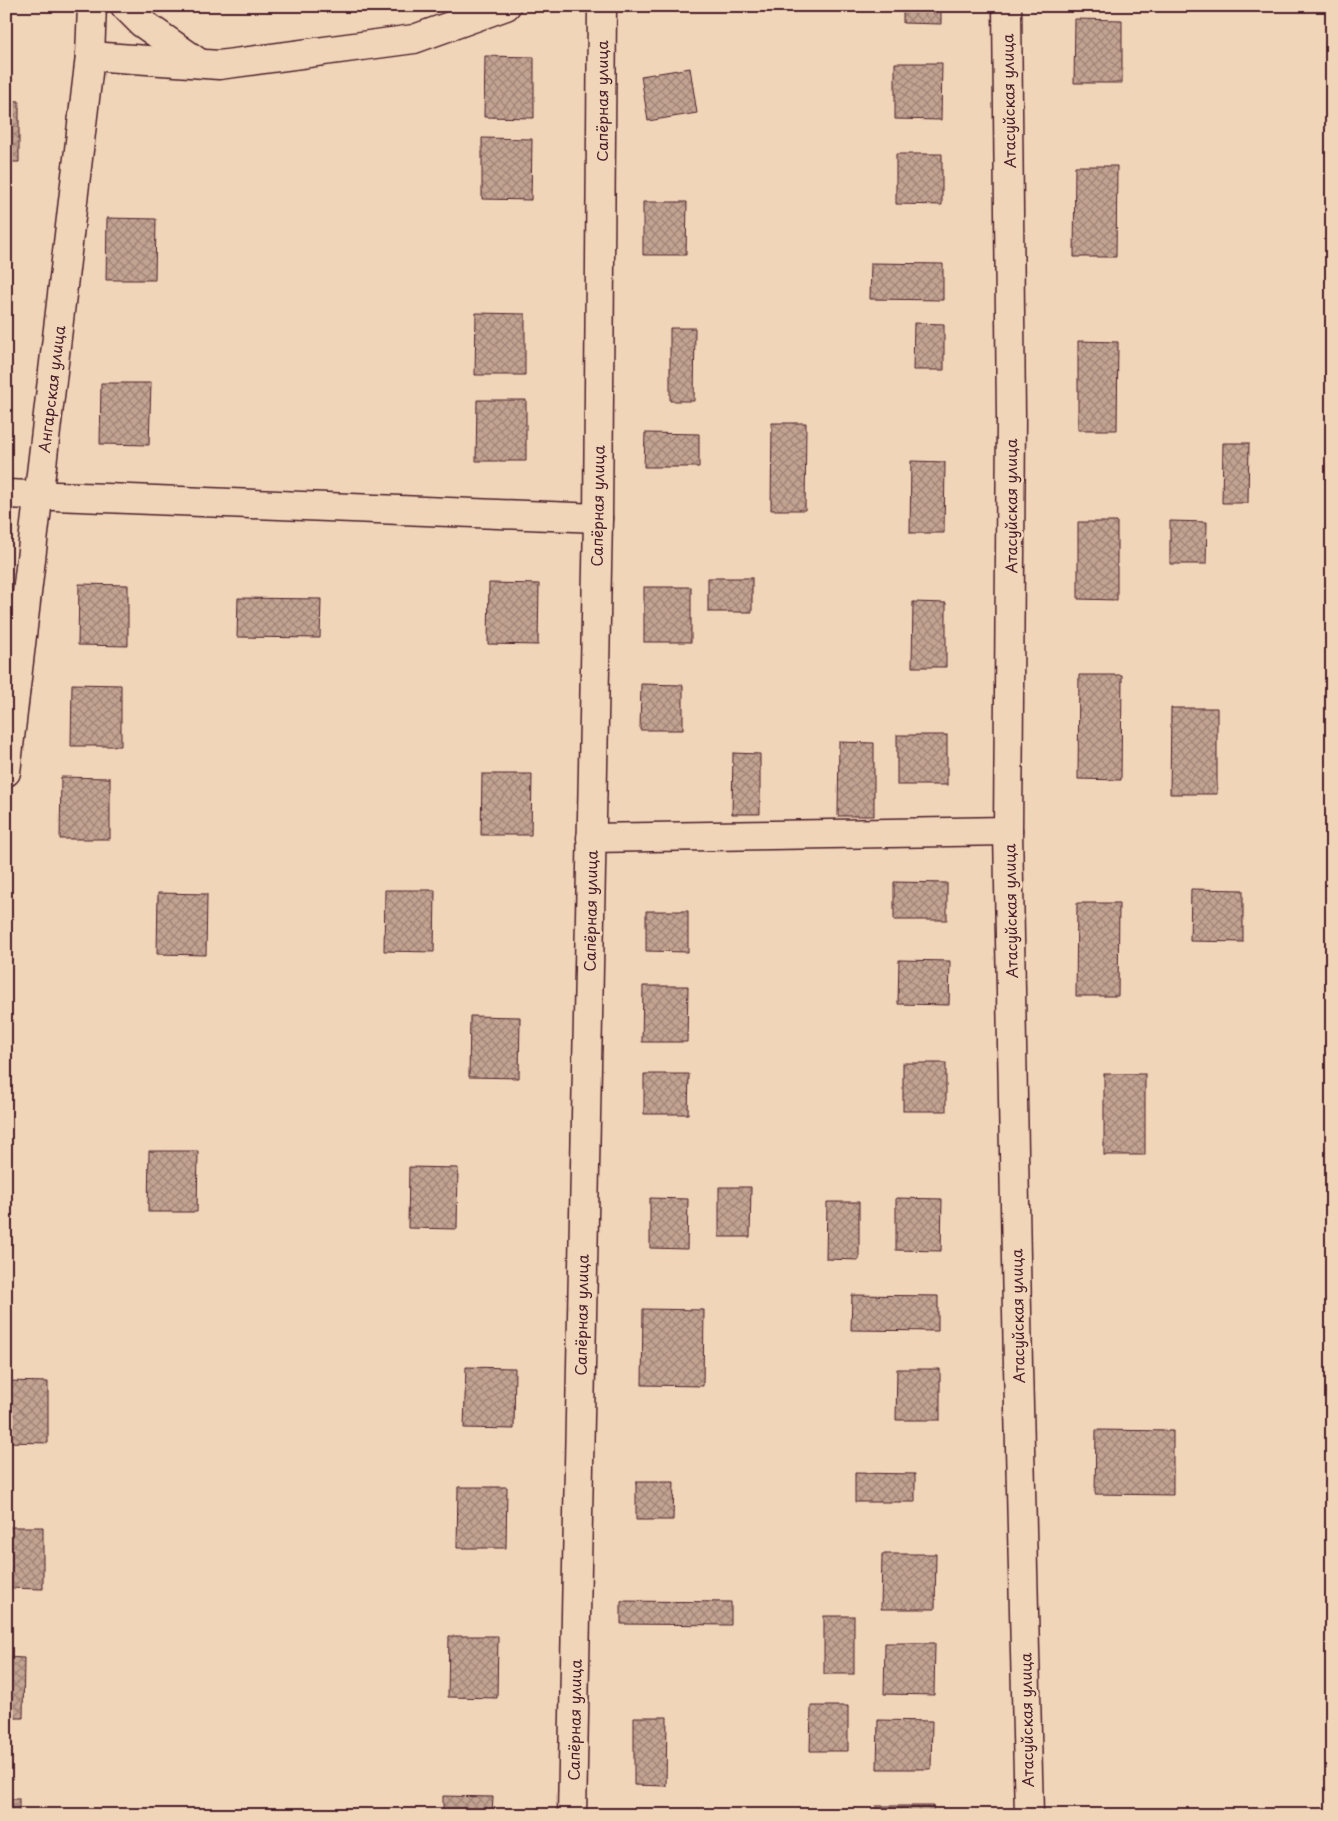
<svg xmlns="http://www.w3.org/2000/svg" width="1338" height="1821" font-family="'Playpen Sans',sans-serif">
	<style>
		.building { fill: url(#building-cross-hatch); stroke: #4a1f2b }
		.lines { fill: none; stroke-linecap: round; stroke-linejoin: round }
		.minor-casing { stroke: #4a1f2b; stroke-width: 31 }
		.minor { stroke: #f1d5b8; stroke-width: 28 }
		.labels { text-anchor: middle; dominant-baseline: central; stroke-width: 5; stroke-linejoin: round; paint-order: stroke }
		.street-label { font-size: 15px; fill: #4a1f2b; stroke: #f1d5b8 }
	</style>
	<defs>
		<pattern id="building-cross-hatch" width="8" height="8" patternUnits="userSpaceOnUse" patternTransform="scale(1.25)"><rect width="8" height="8" fill="#c3a391"/><path d="M0 0l8 8M0 8l8-8" fill="none" stroke="#a08477"/></pattern>
	</defs>
	<rect width="100%" height="100%" fill="#f1d5b8"/>
	<filter id="ink" filterUnits="userSpaceOnUse"><feTurbulence type="fractalNoise" baseFrequency=".02" numOctaves="2"/><feDisplacementMap in="SourceGraphic" scale="10" xChannelSelector="R" yChannelSelector="G"/><feConvolveMatrix kernelMatrix="1 2 1 2 8 2 1 2 1" color-interpolation-filters="sRGB"/></filter>
	<g filter="url(#ink)">
		<g class="building">
			<path d="M903,6H941V24L903,23Z"/>
			<path d="M1075,19L1122,20V83H1074Z"/>
			<path d="M485,56L534,57V118L484,117Z"/>
			<path d="M895,63H942L941,120L895,119Z"/>
			<path d="M690,68L697,113L648,121L641,76Z"/>
			<path d="M6,100L19,101V162H6Z"/>
			<path d="M482,138L532,139L531,200L482,199Z"/>
			<path d="M896,154H942V205L896,204Z"/>
			<path d="M1075,166H1117L1116,257H1074Z"/>
			<path d="M643,202H687L686,255H643Z"/>
			<path d="M107,218L156,219L155,280H106Z"/>
			<path d="M6,233H11L10,295H6Z"/>
			<path d="M871,263L943,264V300L870,299Z"/>
			<path d="M476,313L525,314V375H475Z"/>
			<path d="M914,323L944,324V370H913Z"/>
			<path d="M670,328H695L694,401H670Z"/>
			<path d="M1078,341L1118,342L1117,430H1078Z"/>
			<path d="M101,383H151L149,445L100,444Z"/>
			<path d="M477,400H526V461H476Z"/>
			<path d="M772,423H806L805,510H771Z"/>
			<path d="M645,433L699,434V467H644Z"/>
			<path d="M1223,443H1249L1248,503H1222Z"/>
			<path d="M911,461L945,462L944,533H910Z"/>
			<path d="M1170,521L1207,522L1206,564H1170Z"/>
			<path d="M1078,522H1117V600L1078,599Z"/>
			<rect x="708" y="578" width="44" height="34"/>
			<path d="M489,583L539,584L538,645L488,644Z"/>
			<path d="M79,584L128,585V646L78,645Z"/>
			<rect x="644" y="587" width="47" height="55"/>
			<path d="M238,598L321,599L320,638L237,637Z"/>
			<path d="M913,602L946,603V667H912Z"/>
			<path d="M1079,675H1122L1121,780L1078,779Z"/>
			<path d="M72,684L121,685V746H71Z"/>
			<path d="M641,684L683,685V730H640Z"/>
			<path d="M1171,708H1217V794H1170Z"/>
			<rect x="897" y="735" width="50" height="50"/>
			<path d="M839,742L874,743V816H838Z"/>
			<path d="M733,753L760,754V814H732Z"/>
			<path d="M482,774H532L531,835H481Z"/>
			<path d="M61,777L110,778V839H60Z"/>
			<path d="M894,882L947,883V920H894Z"/>
			<path d="M1191,889L1243,890V942L1190,941Z"/>
			<path d="M385,890H435L434,952L384,951Z"/>
			<path d="M158,893L207,894L206,955L157,954Z"/>
			<path d="M1077,903H1119L1118,996H1076Z"/>
			<path d="M646,911H688V952L646,951Z"/>
			<path d="M899,960L950,961L949,1005L898,1004Z"/>
			<path d="M643,986H688L687,1042H642Z"/>
			<path d="M470,1016L520,1017L519,1078L469,1077Z"/>
			<rect x="903" y="1063" width="43" height="48"/>
			<path d="M644,1074H689L688,1114H644Z"/>
			<rect x="1104" y="1074" width="41" height="81"/>
			<path d="M149,1151H198L197,1212H148Z"/>
			<path d="M409,1167L458,1168L457,1229L408,1228Z"/>
			<path d="M719,1187H751L750,1237H719Z"/>
			<path d="M650,1198L688,1199L687,1249L650,1248Z"/>
			<path d="M896,1198L942,1199L941,1251L896,1250Z"/>
			<path d="M827,1202H859V1260L826,1259Z"/>
			<path d="M852,1295L938,1296V1331L851,1330Z"/>
			<path d="M643,1309L704,1310L703,1386L642,1385Z"/>
			<path d="M466,1367L515,1368L514,1429L464,1428Z"/>
			<path d="M897,1369H940V1420H896Z"/>
			<path d="M6,1381L48,1382V1443L6,1442Z"/>
			<path d="M1096,1430L1173,1431V1495L1095,1494Z"/>
			<path d="M855,1473L915,1474V1502H855Z"/>
			<path d="M636,1482H674L673,1520H636Z"/>
			<path d="M458,1487H507L506,1548H457Z"/>
			<path d="M6,1527H43V1589L6,1588Z"/>
			<path d="M882,1554H936L935,1609H881Z"/>
			<path d="M621,1601L731,1602V1625L621,1624Z"/>
			<rect x="824" y="1616" width="30" height="58"/>
			<path d="M449,1636H498L497,1698L448,1697Z"/>
			<path d="M885,1643H935L934,1695L884,1694Z"/>
			<path d="M6,1657L24,1658L23,1718H6Z"/>
			<path d="M811,1706H848V1751H810Z"/>
			<path d="M634,1717H667L666,1786L634,1785Z"/>
			<path d="M878,1720L932,1721L931,1769H877Z"/>
			<path d="M443,1796L493,1797L492,1815H443Z"/>
			<rect x="6" y="1799" width="13" height="16"/>
			<rect x="876" y="1806" width="57" height="9"/>
		</g>
		<g class="lines">
			<g class="minor-casing">
				<g id="minor">
					<path d="M125,6L142,23L199,63"/>
					<path d="M1007,6L1011,418L1008,831L1018,1366L1029,1815"/>
					<path d="M90,56L219,65L414,39L506,6"/>
					<path d="M6,494L598,518"/>
					<path d="M6,772L90,56L92,6"/>
					<path d="M591,838L1008,831"/>
					<path d="M572,1815L598,518L602,6"/>
				</g>
			</g>
			<use href="#minor" class="minor"/>
		</g>
	</g>
	<g class="labels">
		<g class="street-label">
			<text transform="translate(601 101) rotate(-90)">Сапёрная улица</text>
			<text transform="translate(1008 101) rotate(-91)">Атасуйская улица</text>
			<text transform="translate(51 389) rotate(-83)">Ангарская улица</text>
			<text transform="translate(597 506) rotate(-89)">Сапёрная улица</text>
			<text transform="translate(1010 506) rotate(-90)">Атасуйская улица</text>
			<text transform="translate(590 911) rotate(-89)">Сапёрная улица</text>
			<text transform="translate(1010 911) rotate(-91)">Атасуйская улица</text>
			<text transform="translate(581 1315) rotate(-89)">Сапёрная улица</text>
			<text transform="translate(1017 1316) rotate(-91)">Атасуйская улица</text>
			<text transform="translate(574 1720) rotate(-89)">Сапёрная улица</text>
			<text transform="translate(1026 1720) rotate(-91)">Атасуйская улица</text>
		</g>
	</g>
	<rect width="1338" height="1821" fill="none" stroke="#f1d5b8" stroke-width="25"/>
	<rect x="12" y="12" width="1313" height="1796" fill="none" stroke="#4a1f2b" stroke-width="2" filter="url(#ink)"/>
</svg>
